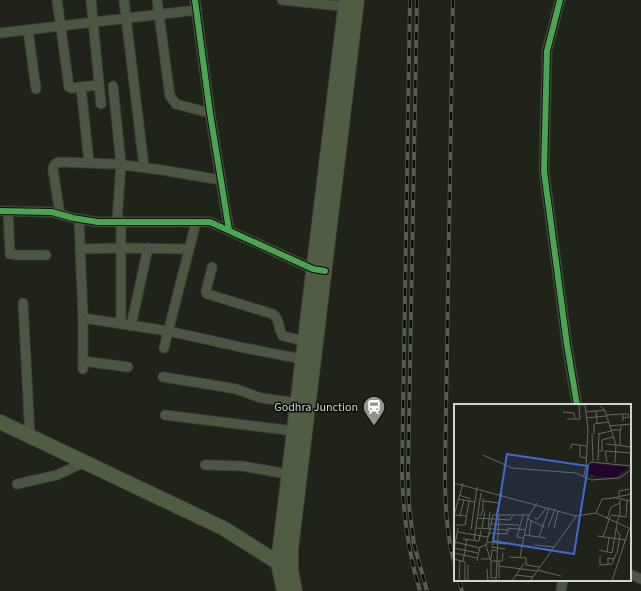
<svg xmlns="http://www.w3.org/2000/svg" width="641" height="591" font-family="'Source Sans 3',sans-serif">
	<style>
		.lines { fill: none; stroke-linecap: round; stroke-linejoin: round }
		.street-casing { stroke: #3b3f37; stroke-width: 11 }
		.primary-casing { stroke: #3b3f37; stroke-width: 16 }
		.street { stroke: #4d5544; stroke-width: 9 }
		.primary { stroke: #515c44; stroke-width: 14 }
		.rail-casing { stroke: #565c50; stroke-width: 4 }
		.rail { stroke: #0b0f08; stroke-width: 2.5; stroke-dasharray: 8; stroke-linecap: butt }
		.cycleway-casing { stroke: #0b0f08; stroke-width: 8 }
		.cycleway { stroke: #4ca352; stroke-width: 6 }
		.labels { text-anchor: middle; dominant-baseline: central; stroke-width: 3; stroke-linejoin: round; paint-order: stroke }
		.poi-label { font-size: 12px; fill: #cfd5ca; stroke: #0b0f08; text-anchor: end }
		.inset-road { fill: none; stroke: #656a60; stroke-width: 1 }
		.view { fill: #4169d5; fill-opacity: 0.15; stroke: #4169d5; stroke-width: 2 }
		.inset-edge { fill: none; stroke: #cfd5ca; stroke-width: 2 }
	</style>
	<rect width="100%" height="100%" fill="#1f231a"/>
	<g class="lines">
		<g class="street-casing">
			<g id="street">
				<path d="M57,0L69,87L72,88L99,85"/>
				<path d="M91,0L101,104"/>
				<path d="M124,0L144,167"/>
				<path d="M157,0L170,96L176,104L210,113"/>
				<path d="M195,0L210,113L229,230"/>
				<path d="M282,0L350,7"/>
				<path d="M560,0L547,51L544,171L567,345L577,405"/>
				<path d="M28,30L36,89"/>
				<path d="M0,33L197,10"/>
				<path d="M113,86L121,164L117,221"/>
				<path d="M81,87L89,163"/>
				<path d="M0,211L52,212L73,218L98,222H210L313,269L317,270"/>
				<path d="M8,211L10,254L16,255H46"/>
				<path d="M60,214L53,170C53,165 55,164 59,162L116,164L162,170L221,180"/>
				<path d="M79,219L83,318V369"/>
				<path d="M80,249L121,248L189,249"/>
				<path d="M212,267L206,291L207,294L273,314C281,320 277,329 283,336L304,341"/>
				<path d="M23,303L30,437"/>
				<path d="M83,318L168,331L245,348L302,359"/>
				<path d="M121,324V221"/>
				<path d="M131,326L148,248"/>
				<path d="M164,348L196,222"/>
				<path d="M83,361L128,367"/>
				<path d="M163,377L225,387L236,389L261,398L297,403"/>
				<path d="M165,415L294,431"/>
				<path d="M205,465L242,466L288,474"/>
				<path d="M17,484L57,475L83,463"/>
				<path d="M630,574L641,579"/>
				<path d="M561,591L563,580"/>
			</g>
		</g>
		<g class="primary-casing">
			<g id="primary">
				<path d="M0,422L223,528L285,567"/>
				<path d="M284,591L278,563L346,0"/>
				<path d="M295,591L291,570V549L357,0"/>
			</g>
		</g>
		<use href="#street" class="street"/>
		<use href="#primary" class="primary"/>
		<g class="rail-casing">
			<g id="rail">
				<path d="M410,0L402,472C403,513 408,552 420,591"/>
				<path d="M417,0L408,472L409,506L414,544L427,591"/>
				<path d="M453,0L445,469C445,501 446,534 455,566"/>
				<path d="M459,580L462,591"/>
			</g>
		</g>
		<use href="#rail" class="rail"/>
		<g class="cycleway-casing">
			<g id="cycleway">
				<path d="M195,0L210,113L229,230"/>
				<path d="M560,0L547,51L544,171L567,345L577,405"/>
				<path d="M0,211L52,212L73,218L98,222H210L313,269L325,271"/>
			</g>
		</g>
		<use href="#cycleway" class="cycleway"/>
	</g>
	<defs>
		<g id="station-pin" transform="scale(1.15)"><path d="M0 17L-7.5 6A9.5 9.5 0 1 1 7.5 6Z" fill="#91978c" stroke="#0b0f08"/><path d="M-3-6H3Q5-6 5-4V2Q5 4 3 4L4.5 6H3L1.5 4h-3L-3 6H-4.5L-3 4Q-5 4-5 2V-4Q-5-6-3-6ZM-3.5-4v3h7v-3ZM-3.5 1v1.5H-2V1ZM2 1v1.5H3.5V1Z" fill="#fff"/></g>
	</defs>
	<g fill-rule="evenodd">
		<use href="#station-pin" x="374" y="407"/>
	</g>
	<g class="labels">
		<g class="poi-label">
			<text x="358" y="407">Godhra Junction</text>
		</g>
	</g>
	<g transform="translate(454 404)">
		<rect width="177" height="177" fill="#1f231a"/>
		<path d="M138,59L151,61L175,63L161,73H143L134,68L133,63Z" fill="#21032e"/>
		<path class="inset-road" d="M96,0L131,1L134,26L132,62M145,0L151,7L162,41L177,43M142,7L143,19M109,8L120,9L121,15M132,8L151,6M169,10H174L175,13L169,14M152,11L169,10V17M132,14L152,12M113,15H126L125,1M155,22L177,20M157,26H167V21M166,26V42M138,30L139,57M140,30V20L154,18M144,30L157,27M152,40L162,41L161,59M126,41V53L132,54M116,45L118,40L132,42M145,47H148V36L159,33M29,51L58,64L122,69L137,76L165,74L177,66M144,57L145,30M153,58L151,47L177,49M130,72L131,65L137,58L177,62M0,79L122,112L142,109L148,95L161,94M5,91L17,95M165,93V87L175,85M159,94L177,90M162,94L177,97M4,95L21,98M29,97L45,99M142,109L177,125M0,111L9,79M0,111L12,112M6,111L10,96M25,111H27L29,106V94M42,111L48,89M69,111L63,133L70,134M23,114L56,116L59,111M80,114L84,115L92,104M74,115L90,123M153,115L157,103L166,99M154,116L158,111L172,113L173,96M162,119L166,111V96M37,120L65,121M2,121H11L15,97M94,123L101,105M22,124L56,126M28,124L31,107M53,124L72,126M100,124L104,107M34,125L36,108M162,125L166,131L163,150M17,126L23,83M4,128L34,133M35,129L53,130V126M71,131L92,134M75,132L77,117M143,132L172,136M85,133L95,104M149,133L155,116M9,135L25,137L27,126M20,136L27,89M1,138L26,144M33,138L52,140M39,139L38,143L51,145M81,141L100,143M0,144L24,149M0,146L4,124M145,146L158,149M153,148L155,134M0,149L23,154M158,149L163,120M146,152V161L158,160L162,150M55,153L72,154V161L86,163M66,153L74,113L83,99M0,155L11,158V177M27,155H37L38,146L43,147M9,157L13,135M23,157L26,143L32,141M37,157H48L49,149M154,160V154L160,155M45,162L83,167M33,165L34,177M83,166L107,172M62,171L79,173M42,174H37V157L32,142L39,111H76M45,174V157M5,177L6,156M14,177V161M42,177L45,111M58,177L70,159M76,177L123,111M158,177L175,125"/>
		<path class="view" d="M53,50L134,62L120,150L39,137Z"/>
		<rect width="177" height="177" class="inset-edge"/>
	</g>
</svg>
